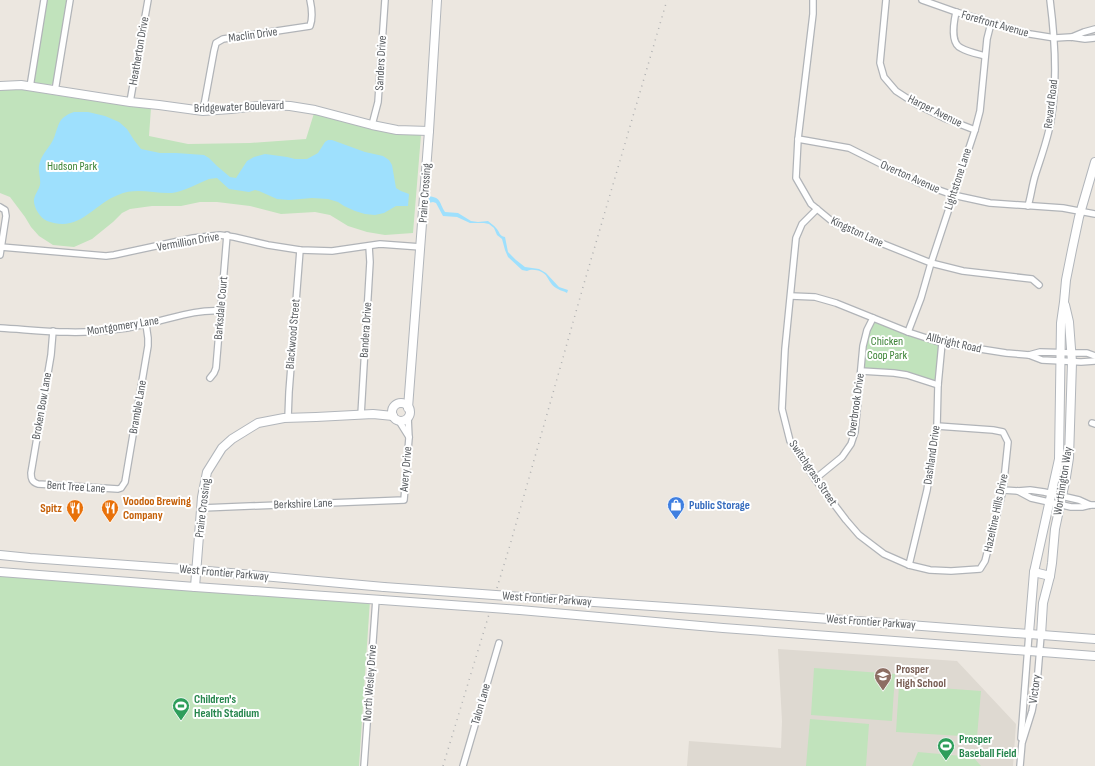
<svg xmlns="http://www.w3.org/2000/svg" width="1095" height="766" font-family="'Sofia Sans Condensed',sans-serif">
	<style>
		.education { fill: #ded9d1 }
		.green { fill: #c1e3bc }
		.water { fill: #9ee0fd }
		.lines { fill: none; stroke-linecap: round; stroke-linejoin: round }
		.street-casing { stroke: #b1b4b8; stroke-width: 8 }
		.secondary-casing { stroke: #b2b6bb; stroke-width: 10 }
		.street { stroke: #fff; stroke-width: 5.5 }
		.secondary { stroke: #fff; stroke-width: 8 }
		.rail { stroke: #afb0b1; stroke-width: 1.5; stroke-dasharray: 1 5; stroke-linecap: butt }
		.secondary-bridge-casing { stroke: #b2b6bb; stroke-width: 10; stroke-linecap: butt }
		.secondary-bridge { stroke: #fff; stroke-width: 8 }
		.labels { text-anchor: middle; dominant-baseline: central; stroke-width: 4; stroke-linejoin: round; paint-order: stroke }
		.street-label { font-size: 12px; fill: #595d61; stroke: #fff }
		.park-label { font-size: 12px; fill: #3c8335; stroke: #fff }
		.food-label { font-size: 12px; font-weight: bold; fill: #c56008; stroke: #fff; text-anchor: start }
		.shop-label { font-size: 12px; font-weight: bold; fill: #366cbe; stroke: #fff; text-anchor: start }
		.education-label { font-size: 12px; font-weight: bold; fill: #785e54; stroke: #fff; text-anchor: start }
		.leisure-label { font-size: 12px; font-weight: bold; fill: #27864d; stroke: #fff; text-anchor: start }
	</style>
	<rect width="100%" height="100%" fill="#ece7e0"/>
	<path class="education" d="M778,649L957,661L1016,724L1013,766H687L689,741L781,748L782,721Z"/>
	<g class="green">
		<path d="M47,0H68L54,82L51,85L37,83L34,82L33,79Z"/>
		<path d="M0,89H19L68,97L151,108L149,136L188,144L250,143L306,139L315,110L386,131L421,135L413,233L385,235L367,232L348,226L330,215L315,212L281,214L250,206L217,202H200L181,206H152L130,209L122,213L113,222L92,239L74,247L53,245L39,236L31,227L25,217L10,197L0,193Z"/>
		<path d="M873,318L942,343L938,385L907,375L861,371L863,346Z"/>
		<path d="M0,574L370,600L359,766H0Z"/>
		<path d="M814,668L895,674L892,721L811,715Z"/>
		<path d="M899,685L981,691L977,737L896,732Z"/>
		<path d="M810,719L869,724L866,766H806Z"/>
		<path d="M918,752L973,757L981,766H912Z"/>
	</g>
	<g class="water">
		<path d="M74,112H88L105,116L119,122L127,129L134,140L141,149L160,153H176L204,155L209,158L217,166L230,177L236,178L247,161L254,157L265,154L287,157L295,159H307L318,153L325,142L328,140H332L365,152L383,156L389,160L392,165L396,188L401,191L409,194L408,206H396L384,213L375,215L365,214L355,211L344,206L338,202L328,199L312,198L289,200L277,199L259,191L255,190L249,192L229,189L217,178L209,179C199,183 182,192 172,193C154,194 136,187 118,195C92,205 80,233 47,221C40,218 33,207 34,199C35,194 39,189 40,185C41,179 38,172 39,166C41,154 48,150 53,140C56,134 57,126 61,120C65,116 68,114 74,112Z"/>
		<path d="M429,196C442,198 439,203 445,212L458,213L471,221L478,222L488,221C490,223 494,225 496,228C500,232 499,236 505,237L508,252L516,260L525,267L539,269L546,273L559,287L568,290L567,293C564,291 561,291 558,289C553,287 550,282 547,277C544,271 533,268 527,271L522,270L508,257L505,250L502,239L497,235L494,228L489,224L484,223H470L457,217L443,216L436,203L433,202L428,203Z"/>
	</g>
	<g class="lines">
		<g class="street-casing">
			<g id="street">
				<path d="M813,0V14L798,139L796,178L811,204L834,223L871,239L931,263L963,271L1032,279L1039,285"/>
				<path d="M886,0L880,63L884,77L896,91L916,104L944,118L975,130"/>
				<path d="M922,0L956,12L1030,34L1055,38L1071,37L1085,39L1095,38"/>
				<path d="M956,12C954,21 950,43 961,48C968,52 978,54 985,56"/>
				<path d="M1072,37L1084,32L1095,29"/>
				<path d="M30,87L44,0"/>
				<path d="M55,91L70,0"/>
				<path d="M130,102L148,0"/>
				<path d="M203,111L214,51L216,43L223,39L310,26C313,18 312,9 310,0"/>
				<path d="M372,125L378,102L385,0"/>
				<path d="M798,139L849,148L919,183L953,195L990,203L1063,208L1095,214"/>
				<path d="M1028,206C1031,196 1032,186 1035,176C1041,157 1048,139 1051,120C1058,80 1055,39 1050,0"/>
				<path d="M0,207L5,210L6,216L0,255"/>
				<path d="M817,209L802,224L796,238L785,349L782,409L790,441L815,479L846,520L859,535L884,554L909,565L930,570L951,571L980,569L985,561L1003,490L1008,442L1003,432L993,430L937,426"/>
				<path d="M1,247L106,256L114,255L193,238L220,235L234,237L268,245L300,250L332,251L380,244L421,247"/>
				<path d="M791,296L815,297L836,303L908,332L942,343L1006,353L1029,355L1040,352L1076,353H1087L1095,356"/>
				<path d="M0,328C36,330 74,335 110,330C122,329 134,327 146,324C171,319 195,309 221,311"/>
				<path d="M53,331L51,355L31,473C31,479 32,482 38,484L118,489L121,488L125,482L148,346V338L146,324"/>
				<path d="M908,332L921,298L931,263L975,130L980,111L987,39L991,23"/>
				<path d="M1029,355L1042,360L1081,362L1095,361"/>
				<path d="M861,371L894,373L907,375L938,385"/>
				<path d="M210,378L214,373L216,368L227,235"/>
				<path d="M361,415L370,262L369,246"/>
				<path d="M288,418L289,392L300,250"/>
				<path d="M399,421L409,437"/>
				<path d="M1092,423L1095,424"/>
				<path d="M815,479L842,457L851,444L855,432L863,346L867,330L873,318"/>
				<path d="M1003,490L1018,491L1030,490L1044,492L1079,500L1090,505"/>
				<path d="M1018,491L1031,498L1071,507H1082L1090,505H1095"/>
				<path d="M202,508L404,500L409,438L408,417"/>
				<path d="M909,565L927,490L937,426L938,385L942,343"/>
				<path d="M1021,738L1029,633"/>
				<path d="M364,766L376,599"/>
				<path d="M463,766L499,643"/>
				<path d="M1020,766L1022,743L1032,711L1037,684L1041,635"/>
			</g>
		</g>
		<g class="secondary-casing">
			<g id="secondary">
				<path d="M0,86L21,85L130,102L159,105L203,111L231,109L268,105L290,106L315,110L372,125L397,130L429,131"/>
				<circle cx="401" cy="412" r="9"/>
				<path d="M408,408L429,131L437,0"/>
				<path d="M0,555L30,558L197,570L384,587"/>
				<path d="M0,572L195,587L382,600"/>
				<path d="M1034,572L1050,576"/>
				<path d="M195,587L202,497L207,472L222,448L232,439L258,423L284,418L316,417L373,414L393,416"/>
				<path d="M522,597L724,611L1095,639"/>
				<path d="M520,610L723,628L1095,656"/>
				<path d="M1029,633L1034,572L1059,459L1061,323L1064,302L1066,280L1072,250L1079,217L1095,162"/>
				<path d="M1041,635L1043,603L1050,576L1052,563L1055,529L1066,477L1069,458L1072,362L1069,322L1065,305"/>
			</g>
		</g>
		<use href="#street" class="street"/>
		<use href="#secondary" class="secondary"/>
		<path class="rail" d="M443,766L510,545L583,287L667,0"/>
		<g class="secondary-bridge-casing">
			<g id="secondary-bridge">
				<path d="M384,587L522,597"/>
				<path d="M382,600L520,610"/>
			</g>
		</g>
		<use href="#secondary-bridge" class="secondary-bridge"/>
	</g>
	<defs>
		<g id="shop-pin" transform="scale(0.9)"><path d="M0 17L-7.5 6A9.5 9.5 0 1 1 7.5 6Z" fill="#3f7fe0" stroke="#fff"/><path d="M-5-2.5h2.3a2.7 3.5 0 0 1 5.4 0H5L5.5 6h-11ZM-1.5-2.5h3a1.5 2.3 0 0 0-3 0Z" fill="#fff"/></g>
		<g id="restaurant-pin" transform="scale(0.9)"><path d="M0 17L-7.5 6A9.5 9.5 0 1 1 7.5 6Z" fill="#e8710a" stroke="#fff"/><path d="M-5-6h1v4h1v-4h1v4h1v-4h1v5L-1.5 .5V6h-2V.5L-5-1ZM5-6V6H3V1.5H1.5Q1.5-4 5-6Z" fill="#fff"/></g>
		<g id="school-pin" transform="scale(0.9)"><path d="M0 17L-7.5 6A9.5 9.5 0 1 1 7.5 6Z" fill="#8d6e63" stroke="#fff"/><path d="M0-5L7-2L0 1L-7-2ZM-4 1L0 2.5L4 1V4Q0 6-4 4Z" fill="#fff"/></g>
		<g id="stadium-pin" transform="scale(0.9)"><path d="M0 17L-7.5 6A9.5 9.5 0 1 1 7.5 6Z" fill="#2e9e5b" stroke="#fff"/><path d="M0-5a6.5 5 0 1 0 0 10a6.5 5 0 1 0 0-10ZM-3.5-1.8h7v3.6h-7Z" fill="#fff"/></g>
	</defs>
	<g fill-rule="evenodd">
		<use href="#shop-pin" x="676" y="505"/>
		<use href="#restaurant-pin" x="75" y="508"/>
		<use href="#restaurant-pin" x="110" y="508"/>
		<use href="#school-pin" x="883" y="676"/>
		<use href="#stadium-pin" x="181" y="706"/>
		<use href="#stadium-pin" x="946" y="746"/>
	</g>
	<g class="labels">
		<g class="street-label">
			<text transform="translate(995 24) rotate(16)">Forefront Avenue</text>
			<text transform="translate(253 35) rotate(-8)">Maclin Drive</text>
			<text transform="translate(139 51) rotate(-80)">Heatherton Drive</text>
			<text transform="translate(381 63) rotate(-87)">Sanders Drive</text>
			<text transform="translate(1051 104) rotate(-83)">Revard Road</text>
			<text transform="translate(239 107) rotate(-2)">Bridgewater Boulevard</text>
			<text transform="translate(935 111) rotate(26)">Harper Avenue</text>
			<text transform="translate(910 177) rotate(24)">Overton Avenue</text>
			<text transform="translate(958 179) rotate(-72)">Lightstone Lane</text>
			<text transform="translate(425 193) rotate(-86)">Praire Crossing</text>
			<text transform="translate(857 232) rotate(25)">Kingston Lane</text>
			<text transform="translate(188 242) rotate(-10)">Vermillion Drive</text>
			<text transform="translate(221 308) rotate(-85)">Barksdale Court</text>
			<text transform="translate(123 326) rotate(-9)">Montgomery Lane</text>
			<text transform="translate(366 330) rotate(-86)">Bandera Drive</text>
			<text transform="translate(293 334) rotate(-85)">Blackwood Street</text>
			<text transform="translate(954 343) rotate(13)">Allbright Road</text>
			<text transform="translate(856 405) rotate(-82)">Overbrook Drive</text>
			<text transform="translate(42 406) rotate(-80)">Broken Bow Lane</text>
			<text transform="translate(138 407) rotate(-80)">Bramble Lane</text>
			<text transform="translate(932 455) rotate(-82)">Dashland Drive</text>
			<text transform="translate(406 469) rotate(-85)">Avery Drive</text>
			<text transform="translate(813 473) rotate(56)">Switchgrass Street</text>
			<text transform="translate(1063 481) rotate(-81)">Worthington Way</text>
			<text transform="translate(76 487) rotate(4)">Bent Tree Lane</text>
			<text transform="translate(303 504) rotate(-2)">Berkshire Lane</text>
			<text transform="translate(203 508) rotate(-83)">Praire Crossing</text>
			<text transform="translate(996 513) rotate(-78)">Hazeltine Hills Drive</text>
			<text transform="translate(224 573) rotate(5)">West Frontier Parkway</text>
			<text transform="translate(547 599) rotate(4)">West Frontier Parkway</text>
			<text transform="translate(871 622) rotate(4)">West Frontier Parkway</text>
			<text transform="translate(370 683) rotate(-86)">North Wesley Drive</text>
			<text transform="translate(1035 689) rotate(-82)">Victory</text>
			<text transform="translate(481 704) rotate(-74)">Talon Lane</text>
		</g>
		<g class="park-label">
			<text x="72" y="166">Hudson Park</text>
			<text x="887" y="341">Chicken<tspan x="887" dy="14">Coop Park</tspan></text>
		</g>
		<g class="food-label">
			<text x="123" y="501">Voodoo Brewing<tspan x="123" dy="14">Company</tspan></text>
			<text x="62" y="508" text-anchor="end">Spitz</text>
		</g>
		<g class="shop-label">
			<text x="689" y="505">Public Storage</text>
		</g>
		<g class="education-label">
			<text x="896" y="669">Prosper<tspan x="896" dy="14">High School</tspan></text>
		</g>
		<g class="leisure-label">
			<text x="194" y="699">Children's<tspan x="194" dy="14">Health Stadium</tspan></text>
			<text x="959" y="739">Prosper<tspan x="959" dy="14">Baseball Field</tspan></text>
		</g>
	</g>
</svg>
